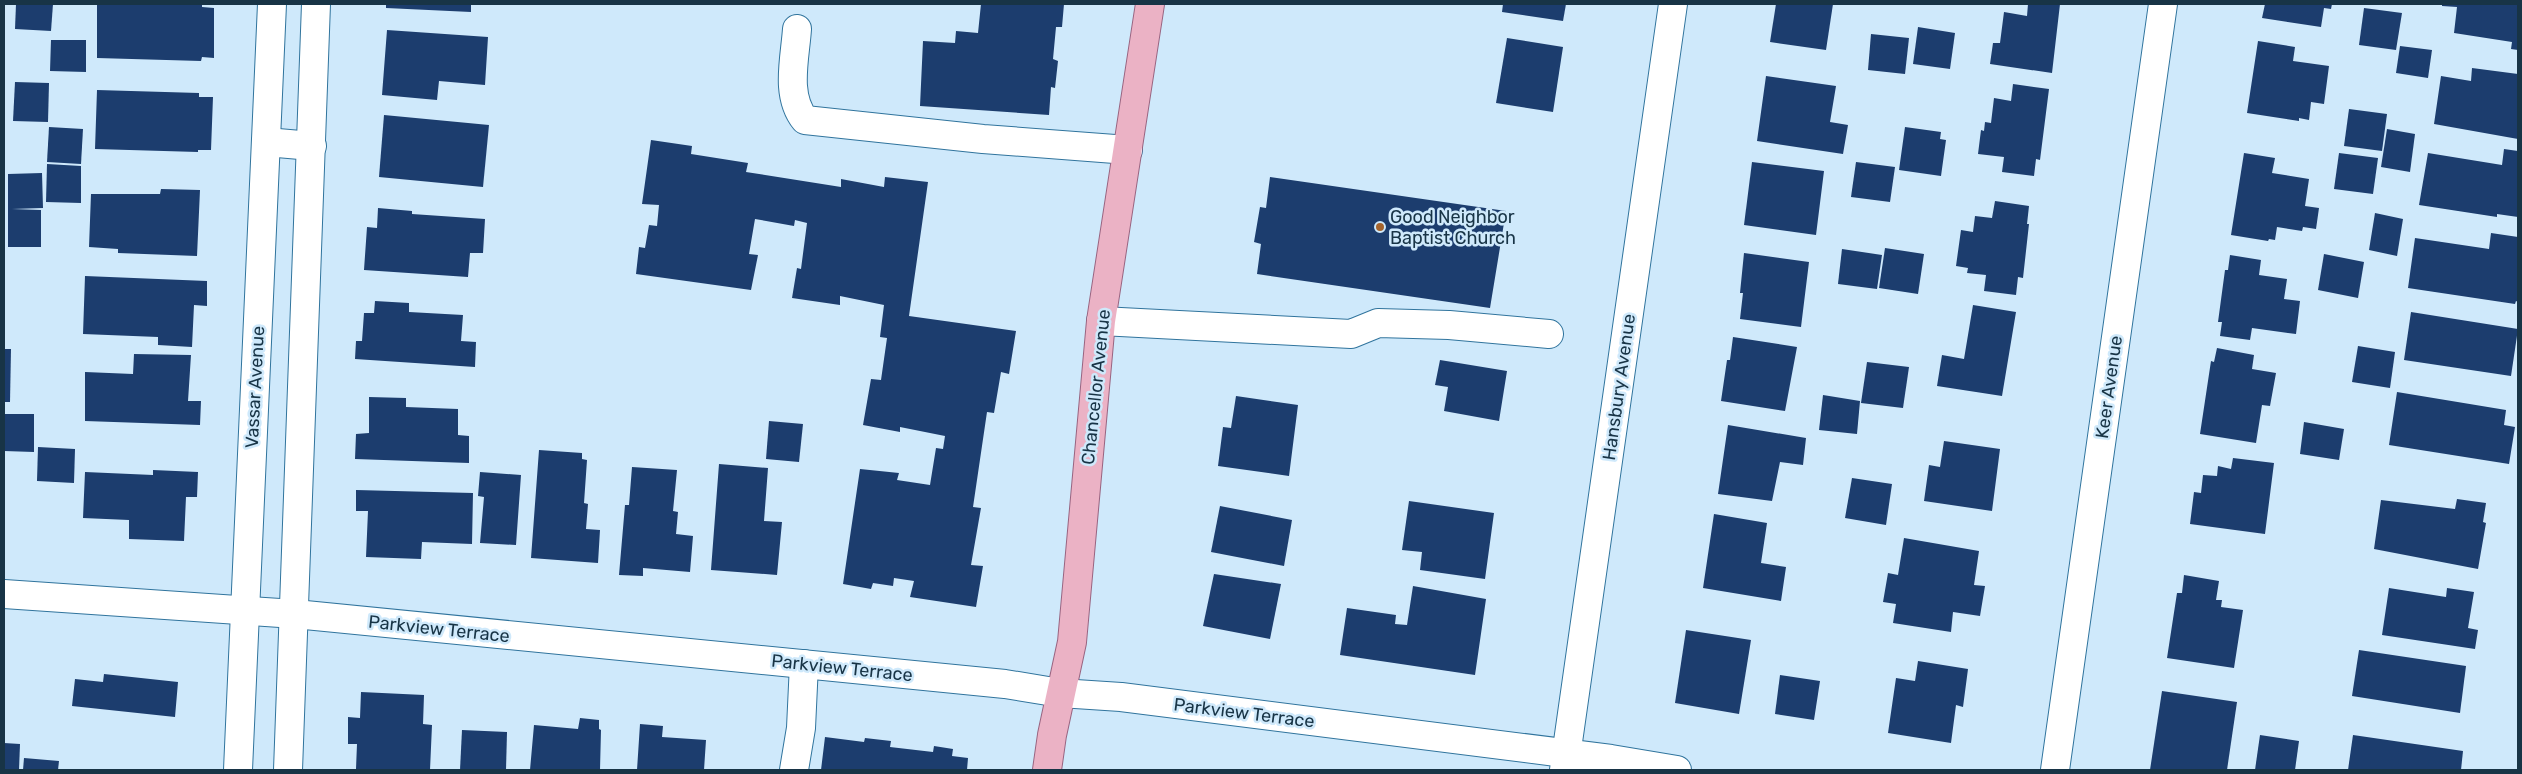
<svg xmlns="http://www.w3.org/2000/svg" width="2522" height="774" font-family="Rubik,sans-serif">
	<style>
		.building { fill: #1c3d6e }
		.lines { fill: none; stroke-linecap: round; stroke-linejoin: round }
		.minor-casing { stroke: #30749d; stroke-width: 30 }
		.major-casing { stroke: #986480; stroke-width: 30 }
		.minor { stroke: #fff; stroke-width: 28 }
		.major { stroke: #ebb2c5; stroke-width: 28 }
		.poi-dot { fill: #a4642d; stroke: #cfe9fb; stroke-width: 2 }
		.labels { text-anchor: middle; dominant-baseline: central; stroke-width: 5; stroke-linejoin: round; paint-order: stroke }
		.poi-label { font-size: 18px; fill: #183446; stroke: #cfe9fb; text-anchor: start }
		.street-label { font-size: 18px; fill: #183446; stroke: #cfe9fb }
	</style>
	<rect width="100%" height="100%" fill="#cfe9fb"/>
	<g class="building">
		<path d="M16,4H53L51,31L15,29Z"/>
		<path d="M97,4H202V7L214,8V58L202,57L201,61L97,58Z"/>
		<path d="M386,4H471V12L386,8Z"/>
		<path d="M981,4H1064L1062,27H1056L1053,59L1058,61L1055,88L1051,87L1049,115L920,106L923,41L955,43L956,31L978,33Z"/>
		<path d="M1503,4H1566L1563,21L1502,12Z"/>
		<path d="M1776,4H1833L1826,50L1770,42Z"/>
		<path d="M2028,4H2060L2052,73L1990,64L1993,43H2000L2004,12L2027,16Z"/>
		<path d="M2265,4H2332L2331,9L2324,8L2321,27L2262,18Z"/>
		<path d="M2442,4H2518V50L2511,49L2512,42L2454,33L2457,7L2442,6Z"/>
		<path d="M2364,8L2402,13L2396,50L2359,45Z"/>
		<path d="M1918,27L1955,33L1950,69L1913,64Z"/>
		<path d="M387,30L488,37L485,85L439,81L437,100L382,95Z"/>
		<path d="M1871,34L1909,38L1905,74L1868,70Z"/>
		<path d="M1507,38L1563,47L1553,112L1496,103Z"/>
		<path d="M51,40H86V72L50,71Z"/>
		<path d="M2258,41L2295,47L2293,61L2329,66L2324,104L2311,102L2309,120L2299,118V121L2247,113Z"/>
		<path d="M2400,46L2432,50L2428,78L2396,73Z"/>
		<path d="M2472,68L2518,74V139L2434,124L2441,76L2471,81Z"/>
		<path d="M1766,76L1836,86L1830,122L1848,125L1843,154L1757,141Z"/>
		<path d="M15,82L49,83L48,122L13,121Z"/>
		<path d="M2013,84L2049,89L2040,160L2036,159L2034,176L2002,172L2004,157L1978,154L1981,130L1984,131L1985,122L1991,123L1994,98L2011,101Z"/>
		<path d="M97,90L199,93V97H213L211,150H198V152L95,149Z"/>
		<path d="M2349,109L2387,114L2382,151L2344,146Z"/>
		<path d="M384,115L489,125L483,187L379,177Z"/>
		<path d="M49,127L83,129L81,164L47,162Z"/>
		<path d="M1905,127L1941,132L1940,139L1946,140L1941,176L1899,170Z"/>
		<path d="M2387,129L2415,134L2410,172L2381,167Z"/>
		<path d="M651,140L692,146L691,154L748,163L746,172L841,187V179L884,187L885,177L928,182L909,316L1016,331L1009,374L1001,372L994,413L987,412L973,507L981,508L971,565L983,566L976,607L910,597L914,581L894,578L893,586L873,583L871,589L843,584L860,469L899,473L897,480L930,485L936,448L943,449L945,436L900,427V432L863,425L871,379L881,380L887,338L880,337L884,305L840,296V305L792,298L797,268L801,269L807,223L795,220L794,226L755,219L749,254L758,255L751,290L636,274L639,247L645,248L649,225L657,226L659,205L642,204Z"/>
		<path d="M2504,149L2518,151V217L2497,214V217L2419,205L2428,153L2502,165Z"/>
		<path d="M2244,153L2275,158L2272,173L2309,179L2305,206L2319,208L2316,229L2303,227L2302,231L2277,227L2275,240L2269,239L2268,241L2231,235Z"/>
		<path d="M2339,153L2378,158L2373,194L2334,189Z"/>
		<path d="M1752,162L1824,171L1816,235L1744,225Z"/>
		<path d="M1856,162L1895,167L1890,202L1851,197Z"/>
		<path d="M47,164L81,166V203L46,202Z"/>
		<path d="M42,173L43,208L12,209L41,210V247H8V174Z"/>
		<path d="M1270,177L1506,211L1490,308L1257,274L1261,244L1254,242L1260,207L1266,208Z"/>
		<path d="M161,189L200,190L197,256L118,253V249L89,247L91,194H160Z"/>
		<path d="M1995,201L2029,206L2027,224H2029L2023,278L2018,277L2016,295L1984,291L1986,275L1967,273L1968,268L1956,266L1961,230L1973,232L1975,216L1992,218Z"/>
		<path d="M378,208L412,211V214L485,219L483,253H470L468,277L364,270L367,227L377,228Z"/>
		<path d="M2375,213L2403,219L2397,256L2369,250Z"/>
		<path d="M2491,233L2518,237V302L2516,301L2515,304L2408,288L2415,238L2489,249Z"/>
		<path d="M1885,248L1924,254L1918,294L1879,288Z"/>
		<path d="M1842,249L1882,255L1877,289L1838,284Z"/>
		<path d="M1744,253L1809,262L1801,327L1740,319L1743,293H1740Z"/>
		<path d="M2324,254L2364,262L2358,298L2318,290Z"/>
		<path d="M2230,255L2261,260L2259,275L2287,279L2284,299L2300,301L2296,334L2252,328L2250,340L2220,336L2222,322H2218L2225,270H2228Z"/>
		<path d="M85,276L207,281V306L194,305L192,347L158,345V337L83,334Z"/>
		<path d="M375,301L409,303V312L463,315L461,341L476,342L475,367L355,359L356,341H362L364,313H374Z"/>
		<path d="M1973,305L2016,312L2002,396L1937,386L1942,355L1964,359Z"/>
		<path d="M2411,312L2518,329L2511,376L2404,360Z"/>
		<path d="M1733,337L1797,347L1785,411L1721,401L1727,360H1730Z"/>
		<path d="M2358,346L2395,352L2390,388L2352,382Z"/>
		<path d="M2217,348L2254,355L2252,369L2276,373L2270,406L2262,405L2256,443L2200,434L2211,361L2214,362Z"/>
		<path d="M4,349H11L10,402H4Z"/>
		<path d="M134,354L191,355L188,401H201L200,425L85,421V372L133,374Z"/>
		<path d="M1440,360L1507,371L1499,421L1444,411L1448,387L1435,385Z"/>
		<path d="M1867,362L1909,367L1903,408L1861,403Z"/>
		<path d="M2397,392L2506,410L2504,425L2515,427L2509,464L2389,445Z"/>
		<path d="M1823,395L1860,401L1857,434L1819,430Z"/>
		<path d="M1236,396L1298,405L1289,476L1218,466L1223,427L1231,428Z"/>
		<path d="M369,397L406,398V407L458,409V435L469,436V463L355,459L356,434L369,433Z"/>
		<path d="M4,414H34V452L4,451Z"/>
		<path d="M769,421L803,424L799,462L766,459Z"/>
		<path d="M2304,422L2344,429L2339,460L2300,454Z"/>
		<path d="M1728,425L1806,438L1803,465L1780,462L1772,501L1718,494Z"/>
		<path d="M1944,441L2000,449L1992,511L1924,501L1929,465L1940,467Z"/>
		<path d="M38,447L75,449L74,483L37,481Z"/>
		<path d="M539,450L582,453V459L587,460L584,503L588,504L586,529L600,530L598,563L531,558Z"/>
		<path d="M2233,458L2274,463L2265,534L2190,524L2194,492L2201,493L2203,475L2217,476L2218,466L2231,469Z"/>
		<path d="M719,464L768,468L764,521L782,522L777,575L711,570Z"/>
		<path d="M632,467L677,470L673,511L678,512L676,534L693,536L690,572L643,568V576L619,575L625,505H629Z"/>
		<path d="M153,470L198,472L197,497H186L184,541L129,539V520L83,518L85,472L153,475Z"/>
		<path d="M480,472L521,475L516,545L480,543L484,497L478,496Z"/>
		<path d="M1852,478L1892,484L1886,525L1845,518Z"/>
		<path d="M356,490L473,493L472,544L422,542L421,559L366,557L368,511H356Z"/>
		<path d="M2457,499L2486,503L2483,522L2486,523L2478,569L2374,549L2381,500L2455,509Z"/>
		<path d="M1409,501L1494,513L1485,579L1420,570L1422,552L1402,550Z"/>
		<path d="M1220,506L1292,520L1284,566L1211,552Z"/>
		<path d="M1714,514L1767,523L1761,563L1786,567L1781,601L1703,588Z"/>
		<path d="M1904,538L1979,551L1974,585L1985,586L1980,616L1953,612L1951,632L1893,623L1896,604L1883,602L1888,573L1898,575Z"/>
		<path d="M1214,574L1281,584L1270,639L1203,626Z"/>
		<path d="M2184,575L2219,581L2216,600H2222L2221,607L2243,610L2234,668L2167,658L2177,593H2182Z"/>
		<path d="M1413,586L1486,599L1475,675L1340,655L1347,608L1396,615L1395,624L1407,625Z"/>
		<path d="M2389,588L2446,597L2447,588L2474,592L2468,628L2478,630L2475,649L2382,635Z"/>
		<path d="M1686,630L1751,640L1739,714L1675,703Z"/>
		<path d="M2359,650L2466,666L2460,713L2352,696Z"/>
		<path d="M1918,661L1968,669L1963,707L1956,705L1951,743L1888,733L1896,678L1915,681Z"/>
		<path d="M104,674L178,682L175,717L72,706L75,679L103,682Z"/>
		<path d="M1780,675L1820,681L1814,720L1775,714Z"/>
		<path d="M2162,691L2237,702L2227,770H2150Z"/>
		<path d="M361,692L424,695L423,724L432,725L430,770L356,769L357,744H348V717L360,718Z"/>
		<path d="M580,718L599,720V729L601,730L600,770H530L534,725L578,729Z"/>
		<path d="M640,724L663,726L662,737L706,740L704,770H637Z"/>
		<path d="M462,730L507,732L506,770H460Z"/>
		<path d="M2260,735L2299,741L2295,770H2255Z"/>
		<path d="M2353,735L2463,751L2461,770H2348Z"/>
		<path d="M825,737L864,742L865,738L891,741L890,747L933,752L934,746L953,749L952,756L968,758L967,770H821Z"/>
		<path d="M4,743L20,744L19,770H4Z"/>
		<path d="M24,758L59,761L58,770H23Z"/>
	</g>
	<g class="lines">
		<g class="minor-casing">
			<g id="minor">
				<path d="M797,29C795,59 785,95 805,120L983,139L1128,150"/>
				<path d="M266,142L312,146"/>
				<path d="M1101,321L1351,334L1378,323L1449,325L1549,334"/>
				<path d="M4,594L295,614L1005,684L1060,693L1121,697L1611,759L1677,770"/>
				<path d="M238,770L272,4"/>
				<path d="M288,770L316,4"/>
				<path d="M794,770L801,728L804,664"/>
				<path d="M1564,770L1673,4"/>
				<path d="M2055,770L2163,4"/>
			</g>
		</g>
		<g class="major-casing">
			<path id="major" d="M1047,770L1052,735L1072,642L1101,321L1150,4"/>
		</g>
		<use href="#minor" class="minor"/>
		<use href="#major" class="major"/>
	</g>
	<circle class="poi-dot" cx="1380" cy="227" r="5"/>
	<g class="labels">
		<g class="poi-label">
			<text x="1390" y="217">Good Neighbor<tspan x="1390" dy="21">Baptist Church</tspan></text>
		</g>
		<g class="street-label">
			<text transform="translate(255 387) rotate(-87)">Vassar Avenue</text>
			<text transform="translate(1096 387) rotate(-84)">Chancellor Avenue</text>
			<text transform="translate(1619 387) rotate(-82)">Hansbury Avenue</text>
			<text transform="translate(2109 387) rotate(-82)">Keer Avenue</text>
			<text transform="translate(439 629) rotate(6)">Parkview Terrace</text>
			<text transform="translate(842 668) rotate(6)">Parkview Terrace</text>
			<text transform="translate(1244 713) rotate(7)">Parkview Terrace</text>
		</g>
	</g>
	<rect width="2522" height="774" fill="none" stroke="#183446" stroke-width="10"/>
</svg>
